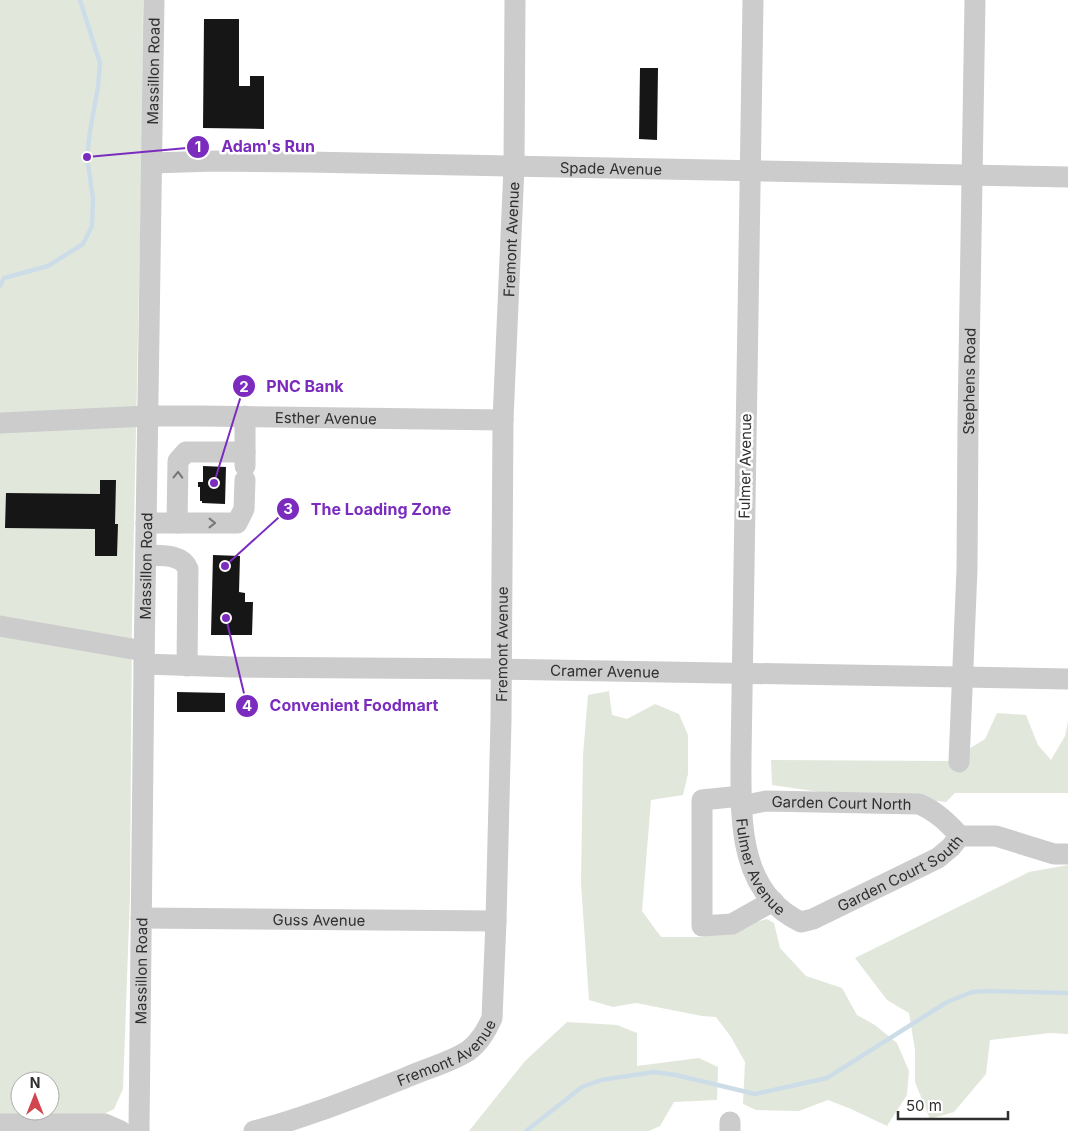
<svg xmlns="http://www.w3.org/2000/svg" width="1068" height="1131" font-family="Inter,sans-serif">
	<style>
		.green { fill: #e2e7dc; fill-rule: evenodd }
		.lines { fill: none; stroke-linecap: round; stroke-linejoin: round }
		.stream { stroke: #cddde8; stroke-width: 4.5 }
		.building { fill: #161616 }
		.minor { stroke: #ccc; stroke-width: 21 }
		.oneway { stroke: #767676 }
		.labels { text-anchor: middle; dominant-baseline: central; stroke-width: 5; stroke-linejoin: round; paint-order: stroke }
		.street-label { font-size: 15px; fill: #2f2f2f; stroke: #fff }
		.leader { fill: none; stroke: #7b2cbf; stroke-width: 2 }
		.callout-dot { fill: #7b2cbf; stroke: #fff; stroke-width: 2 }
		.mark-label { font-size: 15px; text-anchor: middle; font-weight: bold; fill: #fff }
		.callout-label { font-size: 16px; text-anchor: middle; font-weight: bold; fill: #7b2cbf; stroke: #fff; stroke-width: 5; stroke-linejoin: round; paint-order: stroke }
	</style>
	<rect width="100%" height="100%" fill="#fff"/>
	<g class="green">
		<path d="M0,0H143L142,145L132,622L130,896L123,1089L114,1109L98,1117L0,1122ZM20,1081H50V1111H20Z"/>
		<path d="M609,691L612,715L627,719L655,704L679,714L688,735V774L683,795L651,800L642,911L661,937H702L767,919L774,923L780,948L806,976L842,988L857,1015L875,1025L897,1043L909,1071L907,1095L887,1126L851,1109L828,1100L799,1111L756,1110L743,1104L745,1062L731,1037L716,1017L702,1016L636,1003L613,1007L589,1000L581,883L583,755L588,695Z"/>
		<path d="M997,713L1026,715L1038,745L1051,760L1065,736L1068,721V793H955L946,802L913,798L820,792L772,785L771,760L949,761L985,739Z"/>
		<path d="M1068,865V1034L1050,1033L990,1040L986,1074L954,1112L930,1119L915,1082V1050L909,1013L887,1000L855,958L1029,872Z"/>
		<path d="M567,1022L617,1025L637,1033V1066L699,1058L718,1067L717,1100L674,1102L660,1126L649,1131H469L525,1061Z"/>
	</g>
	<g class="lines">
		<g class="stream">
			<path d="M0,286L4,278L48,266L83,244L92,226L93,199L87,157L90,131L98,87L100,63L80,0"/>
			<path d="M526,1131L582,1087L601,1080L654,1072L676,1075L755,1094L827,1078L947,1002L972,992L986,991L1068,993"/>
		</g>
	</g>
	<g class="building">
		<path d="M204,19H239V86H250V76H264V129L203,128Z"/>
		<path d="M640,68H658L657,140L639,139Z"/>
		<path d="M203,466L226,467L225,504L202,503V501H200V487H198V482H203Z"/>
		<path d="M100,480H116L115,524H118L117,556H95V529L5,528L6,493L100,494Z"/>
		<path d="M213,555L240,556L239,592L245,593V602H253L252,635H211Z"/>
		<path d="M177,692L225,693V712H177Z"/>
	</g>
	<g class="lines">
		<g class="minor">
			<path id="s1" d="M753,0L741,757C741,817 737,892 801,922L813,919L938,858L951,847L960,836H996L1054,854H1068"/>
			<path id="s2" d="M152,163L215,161L307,162L1068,177"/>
			<path d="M245,416V466"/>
			<path id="s3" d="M0,423L148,416H201L503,420"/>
			<path d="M146,523H237L244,509L245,480"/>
			<path d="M177,523L178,461L186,452H245"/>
			<path d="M146,555C160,556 182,553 188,569L187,666"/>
			<path d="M0,626L144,651"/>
			<path id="s4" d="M144,664L234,667L500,669L1068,679"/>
			<path id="s5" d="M959,762L967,569L968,421L975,0"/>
			<path d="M741,796L702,800V926L732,924L773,901"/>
			<path id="s6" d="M741,806L766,801L919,804C936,811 948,823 960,836"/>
			<path id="s7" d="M141,918L496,921"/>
			<path d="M0,1124H105L121,1131"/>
			<path id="s8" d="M139,1131L144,664L154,0"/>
			<path id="s9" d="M254,1131C306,1118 356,1097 405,1078C425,1069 449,1063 468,1051C480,1042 486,1031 492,1018L496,921L501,720L503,420L514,167L515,0"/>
			<path d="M730,1131V1122"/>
		</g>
	</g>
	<defs><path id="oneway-chevron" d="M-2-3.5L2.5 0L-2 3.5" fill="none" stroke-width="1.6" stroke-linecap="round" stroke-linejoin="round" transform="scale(1.25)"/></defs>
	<g class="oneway">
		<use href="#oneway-chevron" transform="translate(178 475) rotate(-89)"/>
		<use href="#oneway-chevron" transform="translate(212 523)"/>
	</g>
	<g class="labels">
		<g class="street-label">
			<text stroke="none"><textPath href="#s8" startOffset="1060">Massillon Road</textPath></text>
			<text stroke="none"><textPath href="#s2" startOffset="459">Spade Avenue</textPath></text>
			<text stroke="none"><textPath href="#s9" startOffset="1049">Fremont Avenue</textPath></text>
			<text stroke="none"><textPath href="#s5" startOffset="381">Stephens Road</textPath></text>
			<text stroke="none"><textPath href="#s3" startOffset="326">Esther Avenue</textPath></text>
			<text transform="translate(745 466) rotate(-89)">Fulmer Avenue</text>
			<text stroke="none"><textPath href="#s8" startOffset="565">Massillon Road</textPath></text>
			<text stroke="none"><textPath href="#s9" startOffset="644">Fremont Avenue</textPath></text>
			<text stroke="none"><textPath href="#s4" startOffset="461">Cramer Avenue</textPath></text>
			<text stroke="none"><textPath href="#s6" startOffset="101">Garden Court North</textPath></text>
			<text stroke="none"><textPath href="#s1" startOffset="871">Fulmer Avenue</textPath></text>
			<text stroke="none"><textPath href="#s1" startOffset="1055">Garden Court South</textPath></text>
			<text stroke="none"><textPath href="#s7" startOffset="178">Guss Avenue</textPath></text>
			<text stroke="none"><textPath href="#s8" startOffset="160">Massillon Road</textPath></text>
			<text stroke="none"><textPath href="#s9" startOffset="210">Fremont Avenue</textPath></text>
		</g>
	</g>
	<path class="leader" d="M87 157L198 147M214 483L244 386M225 566L288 509M226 618L247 706"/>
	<g class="callout-dot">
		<circle cx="87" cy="157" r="5"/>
		<circle cx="214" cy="483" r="5"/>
		<circle cx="225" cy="566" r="5"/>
		<circle cx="226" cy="618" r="5"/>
		<circle cx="198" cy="147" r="12"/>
		<circle cx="244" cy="386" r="12"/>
		<circle cx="288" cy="509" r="12"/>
		<circle cx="247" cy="706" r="12"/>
	</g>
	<g class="mark-label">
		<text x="198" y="152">1</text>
		<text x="244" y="392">2</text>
		<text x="288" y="514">3</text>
		<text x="247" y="711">4</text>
	</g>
	<g class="callout-label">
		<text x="268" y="152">Adam's Run</text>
		<text x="305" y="392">PNC Bank</text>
		<text x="381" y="515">The Loading Zone</text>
		<text x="354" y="711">Convenient Foodmart</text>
	</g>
	<g transform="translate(35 1096)"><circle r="24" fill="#ffffff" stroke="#acacac"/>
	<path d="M0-4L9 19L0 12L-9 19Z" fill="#d1464e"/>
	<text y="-8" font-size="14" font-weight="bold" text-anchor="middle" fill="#2f2f2f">N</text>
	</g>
	<path d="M898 1111v8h110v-8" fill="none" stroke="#2f2f2f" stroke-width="2.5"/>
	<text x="906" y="1111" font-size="15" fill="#2f2f2f" stroke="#ffffff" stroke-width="4" paint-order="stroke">50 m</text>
</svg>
